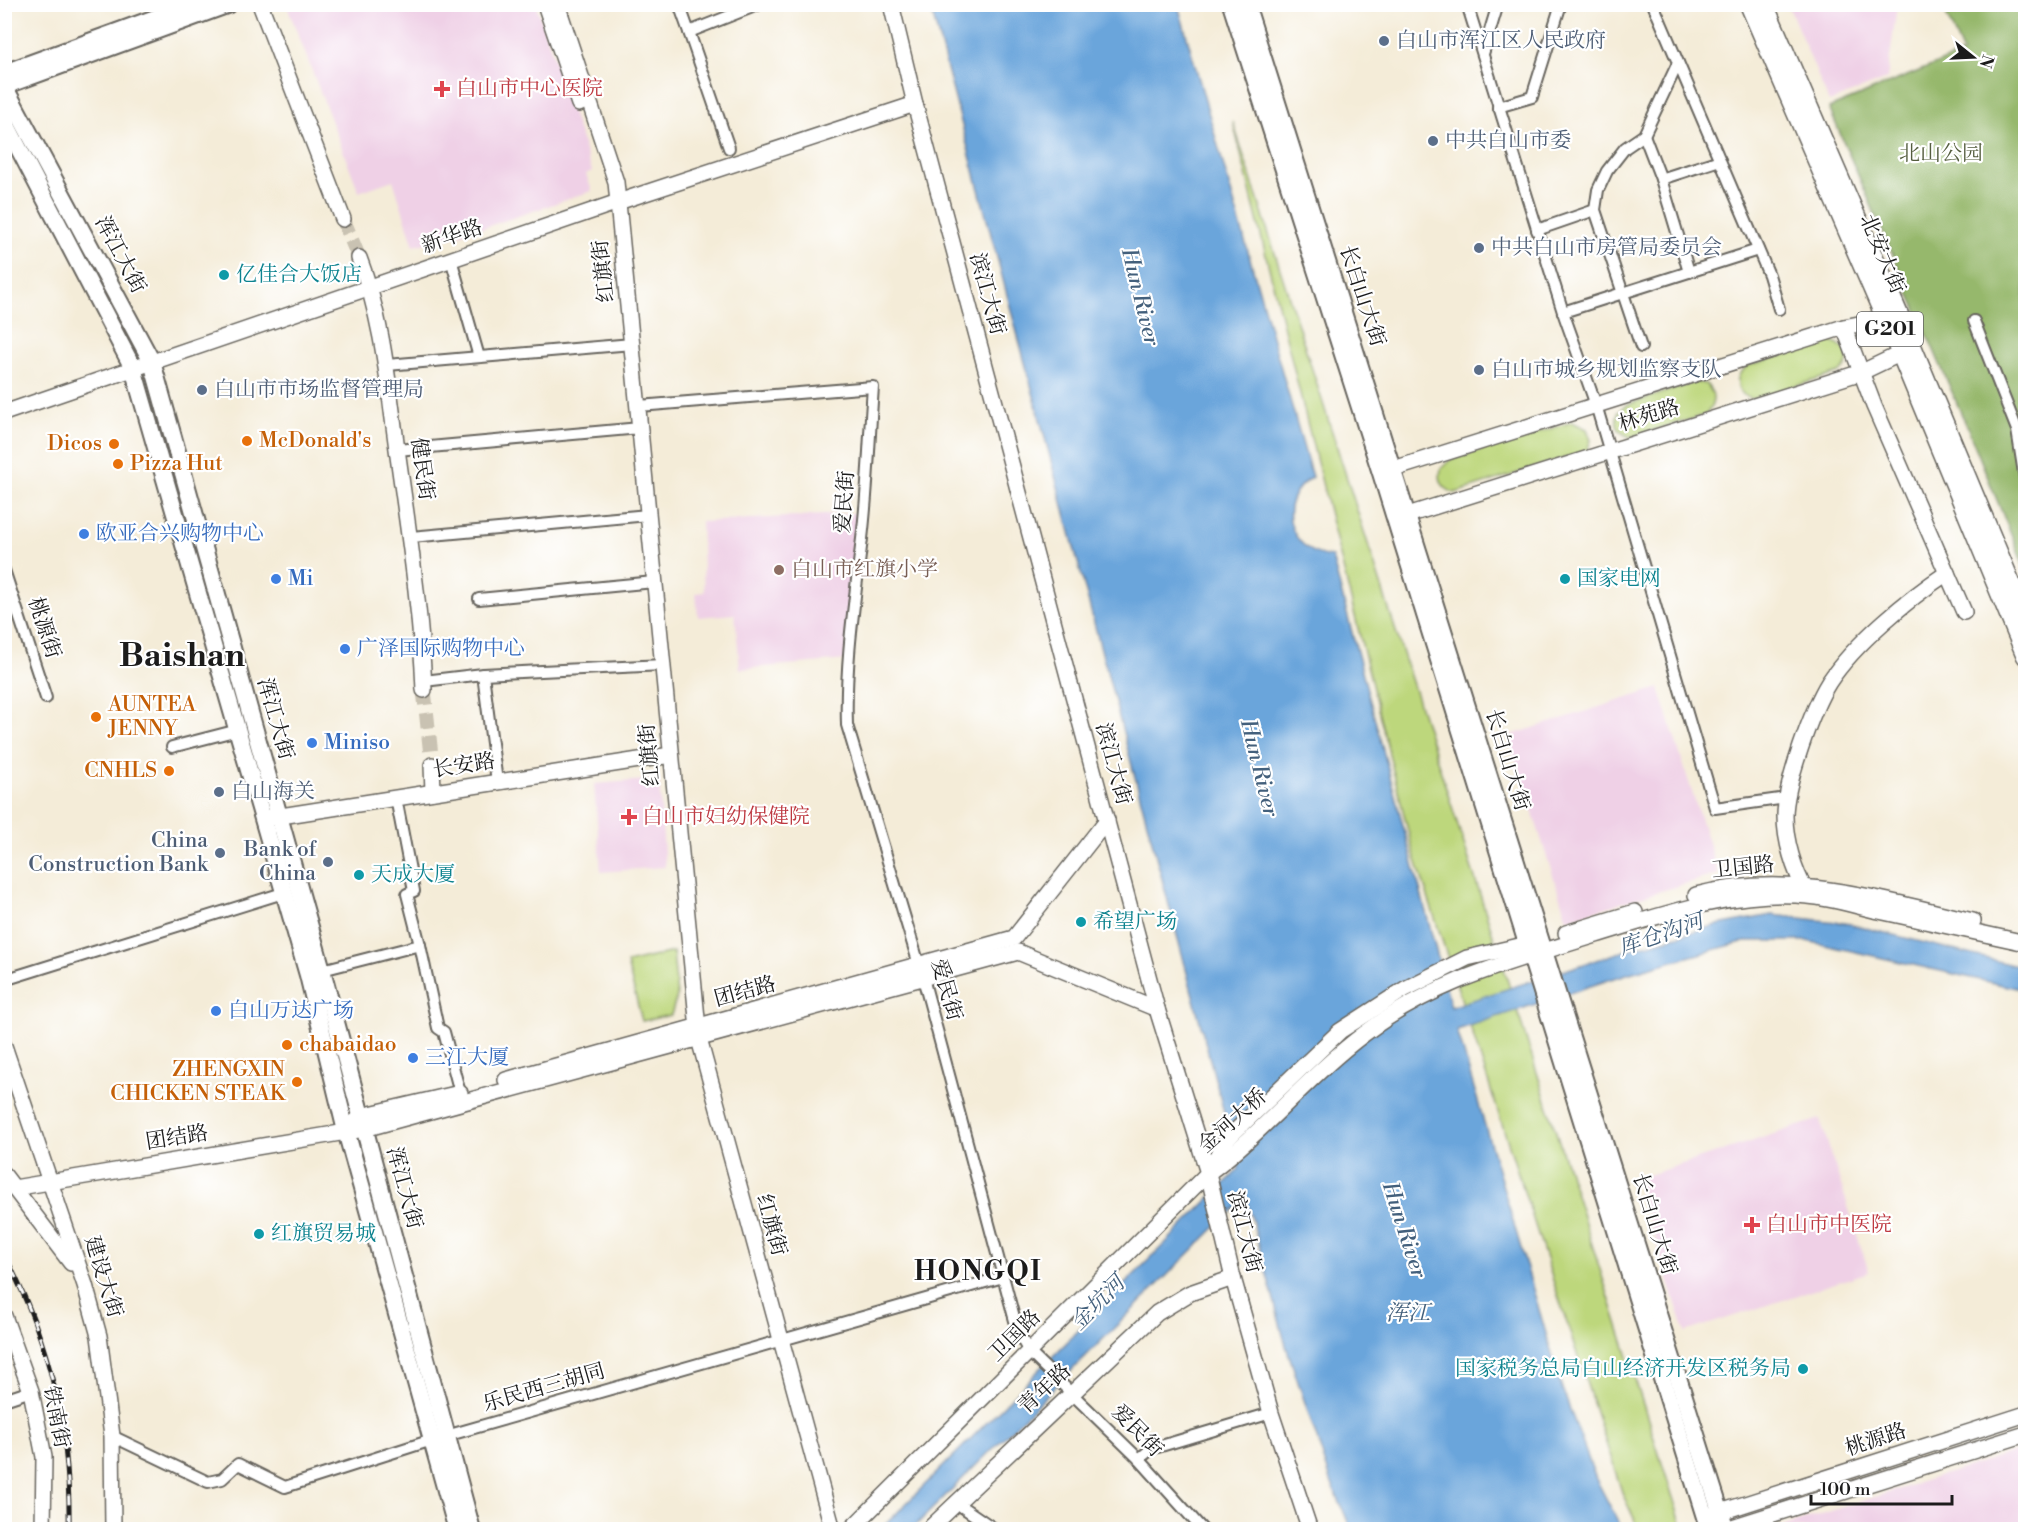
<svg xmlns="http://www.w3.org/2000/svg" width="2030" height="1534" font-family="'Libre Bodoni','Noto Serif SC',serif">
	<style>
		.built { fill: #efd0e6 }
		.green { fill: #bdd77c; stroke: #6c7a4c; stroke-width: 1.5 }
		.forest { fill: #96b86c; stroke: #596a44; stroke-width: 1.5 }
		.water { fill: #6aa5db; stroke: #43607c; stroke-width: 1.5 }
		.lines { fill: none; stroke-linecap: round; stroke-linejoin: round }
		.secondary-tunnel { stroke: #c9c2b2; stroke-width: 15; stroke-dasharray: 15 8; stroke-linecap: butt }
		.street-casing { stroke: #68655e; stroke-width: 14 }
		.secondary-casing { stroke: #68655e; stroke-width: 18 }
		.primary-casing { stroke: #68655e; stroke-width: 20 }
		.highway-casing { stroke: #68655e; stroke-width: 21 }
		.street { stroke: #fff; stroke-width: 10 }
		.secondary { stroke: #fff; stroke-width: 15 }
		.primary { stroke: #fff; stroke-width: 16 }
		.highway { stroke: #fff; stroke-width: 18 }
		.rail-casing { stroke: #1c1c1c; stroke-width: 5 }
		.rail { stroke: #fff; stroke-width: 3; stroke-dasharray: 9; stroke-linecap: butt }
		.service-dot { fill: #5c6f8a; stroke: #fff; stroke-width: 2 }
		.health-dot { fill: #e0444e; stroke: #fff; stroke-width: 2 }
		.culture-dot { fill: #0f9aa8; stroke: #fff; stroke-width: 2 }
		.food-dot { fill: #e8710a; stroke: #fff; stroke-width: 2 }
		.shop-dot { fill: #3f7fe0; stroke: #fff; stroke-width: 2 }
		.education-dot { fill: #8d6e63; stroke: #fff; stroke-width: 2 }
		.labels { text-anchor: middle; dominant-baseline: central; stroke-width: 4.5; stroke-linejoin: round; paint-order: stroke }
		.shield { fill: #fff; stroke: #606060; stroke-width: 1.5 }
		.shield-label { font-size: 20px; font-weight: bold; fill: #1c1c1c }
		.service-label { font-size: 21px; fill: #4e5e75; stroke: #fff; text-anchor: start }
		.health-label { font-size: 21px; fill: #be3a42; stroke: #fff; text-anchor: start }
		.park-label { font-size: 21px; fill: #545d3e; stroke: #fff }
		.street-label { font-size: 21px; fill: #1c1c1c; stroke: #fff }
		.culture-label { font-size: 21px; fill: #0d838f; stroke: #fff; text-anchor: start }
		.food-label { font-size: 21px; fill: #c56008; stroke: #fff; text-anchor: start }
		.shop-label { font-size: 21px; fill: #366cbe; stroke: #fff; text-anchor: start }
		.education-label { font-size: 21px; fill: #785e54; stroke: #fff; text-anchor: start }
		.water-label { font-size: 22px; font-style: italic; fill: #43607c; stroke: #fff }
		.district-label { font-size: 27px; font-weight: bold; letter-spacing: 1.5px; fill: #1c1c1c; stroke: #fff }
		.town-label { font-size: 33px; font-weight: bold; fill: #1c1c1c; stroke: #fff }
	</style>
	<rect width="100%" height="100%" fill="#fff"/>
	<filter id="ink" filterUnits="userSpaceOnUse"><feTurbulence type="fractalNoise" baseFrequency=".0167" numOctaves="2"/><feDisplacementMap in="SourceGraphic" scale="12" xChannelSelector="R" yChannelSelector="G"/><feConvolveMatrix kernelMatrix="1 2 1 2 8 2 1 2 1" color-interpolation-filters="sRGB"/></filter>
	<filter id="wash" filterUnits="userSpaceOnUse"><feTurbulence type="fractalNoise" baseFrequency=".008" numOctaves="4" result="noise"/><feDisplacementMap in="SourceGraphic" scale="24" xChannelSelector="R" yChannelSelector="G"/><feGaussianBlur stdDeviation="1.35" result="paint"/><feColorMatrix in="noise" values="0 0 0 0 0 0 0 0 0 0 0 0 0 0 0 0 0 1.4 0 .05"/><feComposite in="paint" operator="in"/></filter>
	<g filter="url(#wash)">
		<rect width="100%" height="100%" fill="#f4ecd8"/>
		<g class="built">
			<path d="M292,4L536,5L592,171L586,174L592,191L477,230L414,246L393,180L359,192L287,6Z"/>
			<path d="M1788,5H1897L1887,79L1829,102Z"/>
			<path d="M859,513L847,660L740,669L735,614L698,617L696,593L704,592L701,522Z"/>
			<path d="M1659,688L1718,874L1567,919L1508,736Z"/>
			<path d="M659,779L665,867L601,872L594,784Z"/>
			<path d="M1820,1119L1869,1272L1685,1332L1636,1179Z"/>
			<path d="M2025,1449V1529H1781V1527Z"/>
		</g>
		<g class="green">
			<path d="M1233,122L1683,1529H1639L1623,1495L1413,851Z"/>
			<path d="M1830,341L1845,348C1849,359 1849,365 1839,373L1752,399C1740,395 1735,387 1739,375L1747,366Z"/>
			<path d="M1695,382L1706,384C1716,394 1715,405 1705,415L1631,437C1619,434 1614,425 1618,413L1626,405Z"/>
			<path d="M1572,422L1587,429L1591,440L1587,451L1455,493C1443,489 1438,481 1441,469L1450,460Z"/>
			<path d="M673,952L677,996L671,1015L642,1021L627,963Z"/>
		</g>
		<path class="forest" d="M1942,5H2025V569L1968,429L1829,108L1963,53Z"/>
		<path class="water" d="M930,5H1178L1312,477C1273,500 1288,553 1332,557L1451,1007L1624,951L1717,925L1772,915L1846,923L2025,968V990L1807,941H1746L1630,973L1457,1030L1562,1388L1596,1479L1622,1529H1351L1332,1484L1286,1346L1246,1197L912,1529L880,1530L1239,1169Z"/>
	</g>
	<g filter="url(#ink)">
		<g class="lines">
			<g class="secondary-tunnel">
				<path d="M343,219L359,258"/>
				<path d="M424,690L432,765"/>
			</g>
			<g class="street-casing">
				<g id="street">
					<path d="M679,4L689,32L760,4"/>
					<path d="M1467,4L1563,312L1596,405L1715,808L1787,798"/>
					<path d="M1653,4L1769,275L1779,309"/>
					<path d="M689,32L729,148"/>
					<path d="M1483,54L1498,4"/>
					<path d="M1498,107L1532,97L1561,4"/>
					<path d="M1644,135L1661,179L1689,272"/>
					<path d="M1661,179L1720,160"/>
					<path d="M1537,230L1595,210"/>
					<path d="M451,259L479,357"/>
					<path d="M1563,312L1758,250"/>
					<path d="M1974,321L2017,430L2026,486"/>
					<path d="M1641,347L1595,210L1598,190L1607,171L1625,148L1644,135L1678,63"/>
					<path d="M387,365L632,344"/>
					<path d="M639,406L873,387C869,440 868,494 861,547C854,606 845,665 847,725L923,978L1018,1332L1029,1352L1139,1459L1203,1530"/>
					<path d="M397,450L640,428"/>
					<path d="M411,537L648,515"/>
					<path d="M4,570L46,698"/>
					<path d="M479,599L654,582"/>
					<path d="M483,674L497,782"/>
					<path d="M424,681L483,674L663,665"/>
					<path d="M172,747L238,730"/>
					<path d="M396,798L414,891L407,894L420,945"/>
					<path d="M322,970L420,945L438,1028L444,1032L460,1093"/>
					<path d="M4,980L283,893"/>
					<path d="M4,1400L31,1391"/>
					<path d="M112,1436L208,1482L222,1479L238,1464L285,1487L432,1440L1003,1277"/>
					<path d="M1139,1459L1151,1449L1271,1413"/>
					<path d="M955,1502L996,1530"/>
				</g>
			</g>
			<g class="secondary-casing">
				<g id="secondary">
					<path d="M260,4L343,219"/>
					<path d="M545,4L579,104"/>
					<path d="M557,4L616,182L699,1039L833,1530"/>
					<path d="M891,4L915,104L1157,1009L1208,1173L1233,1278L1271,1413L1310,1530"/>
					<path d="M359,258C383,320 388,384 397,449C408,529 421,609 424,690"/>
					<path d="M1844,327L1874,406L1964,612"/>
					<path d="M4,413L618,202L915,104"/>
					<path d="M1381,473L1844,327L1897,316"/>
					<path d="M1395,519L1862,372L1910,349"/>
					<path d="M432,765L433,792"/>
					<path d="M268,818L671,755"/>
					<path d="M1806,891C1794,870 1785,841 1785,816C1785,785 1812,709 1829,682C1855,643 1908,599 1947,573"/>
					<path d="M1696,895C1792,871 1878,899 1973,921"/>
					<path d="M1566,933L1635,912"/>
					<path d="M4,1046L85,1285L99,1336L112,1436L113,1530"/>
					<path d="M506,1080L1014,938L1107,820"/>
					<path d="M352,1125L361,1116L460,1093"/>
					<path d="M1211,1167L1226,1140L1340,1031L1405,989L1467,958L1537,942"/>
					<path d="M4,1175L71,1263"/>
					<path d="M14,1188L364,1129L1018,952L1157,1009"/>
					<path d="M4,1316L31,1391L44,1457L43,1530"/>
					<path d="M1708,1516L2026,1414"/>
					<path d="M850,1530L1208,1173C1264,1132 1308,1076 1364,1034C1437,979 1511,962 1596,935C1665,914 1735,889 1808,896C1832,898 1856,906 1879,911C1928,922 1977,932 2026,943"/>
					<path d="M928,1530L1157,1313L1190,1293L1233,1278"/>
					<path d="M1723,1530L2026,1434"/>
				</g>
			</g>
			<g class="primary-casing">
				<g id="primary">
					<path d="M1231,4L1381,473L1709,1530"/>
					<path d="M1246,4L1726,1530"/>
					<path d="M4,73L194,4"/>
					<path d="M4,86L152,362L322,970L472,1530"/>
					<path d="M4,86L229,4"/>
					<path d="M4,120L133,368L308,975L346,1131L457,1530"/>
				</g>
			</g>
			<g class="highway-casing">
				<g id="highway">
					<path d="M1749,4L1900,352L2026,656"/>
					<path d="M1764,4L1899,315L2026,619"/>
				</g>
			</g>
			<use href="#street" class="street"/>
			<use href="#secondary" class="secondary"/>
			<use href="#primary" class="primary"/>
			<use href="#highway" class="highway"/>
			<g class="rail-casing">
				<path id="rail" d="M4,1254C49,1339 71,1433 69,1530"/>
			</g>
			<use href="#rail" class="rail"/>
		</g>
	</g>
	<g class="service-dot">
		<circle cx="1384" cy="41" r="6"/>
		<circle cx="1433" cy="141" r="6"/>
		<circle cx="1479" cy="248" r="6"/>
		<circle cx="1479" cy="370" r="6"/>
		<circle cx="202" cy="390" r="6"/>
		<circle cx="219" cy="792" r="6"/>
		<circle cx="220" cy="853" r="6"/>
		<circle cx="328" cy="862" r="6"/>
	</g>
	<g class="health-dot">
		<path d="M439 80h6v6h6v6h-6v6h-6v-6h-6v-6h6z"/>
		<path d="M626 808h6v6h6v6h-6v6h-6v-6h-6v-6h6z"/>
		<path d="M1749 1216h6v6h6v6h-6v6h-6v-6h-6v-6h6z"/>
	</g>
	<g class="culture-dot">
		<circle cx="224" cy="275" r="6"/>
		<circle cx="1565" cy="579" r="6"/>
		<circle cx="359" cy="875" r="6"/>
		<circle cx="1081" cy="922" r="6"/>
		<circle cx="259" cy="1234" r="6"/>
		<circle cx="1803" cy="1369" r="6"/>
	</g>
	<g class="food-dot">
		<circle cx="247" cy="441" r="6"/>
		<circle cx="114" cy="444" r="6"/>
		<circle cx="118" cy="464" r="6"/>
		<circle cx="96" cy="717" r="6"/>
		<circle cx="169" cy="771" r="6"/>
		<circle cx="287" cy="1045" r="6"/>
		<circle cx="297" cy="1082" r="6"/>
	</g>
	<g class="shop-dot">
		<circle cx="84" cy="534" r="6"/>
		<circle cx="276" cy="579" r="6"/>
		<circle cx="345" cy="649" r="6"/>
		<circle cx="312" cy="743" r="6"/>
		<circle cx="216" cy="1011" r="6"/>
		<circle cx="413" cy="1058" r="6"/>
	</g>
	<circle class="education-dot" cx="779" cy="570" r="6"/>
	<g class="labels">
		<rect class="shield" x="1857" y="312" width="66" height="34" rx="4.5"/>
		<g class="shield-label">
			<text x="1890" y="329">G201</text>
		</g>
		<g class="service-label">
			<text x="1396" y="41">白山市浑江区人民政府</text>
			<text x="1445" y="141">中共白山市委</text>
			<text x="1491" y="248">中共白山市房管局委员会</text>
			<text x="1491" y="370">白山市城乡规划监察支队</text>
			<text x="214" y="390">白山市市场监督管理局</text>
			<text x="231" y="792">白山海关</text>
			<text x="208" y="841" text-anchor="end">China<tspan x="208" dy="24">Construction Bank</tspan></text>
			<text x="316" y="850" text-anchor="end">Bank of<tspan x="316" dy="24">China</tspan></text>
		</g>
		<g class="health-label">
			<text x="456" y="89">白山市中心医院</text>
			<text x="642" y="817">白山市妇幼保健院</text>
			<text x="1766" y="1225">白山市中医院</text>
		</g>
		<g class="park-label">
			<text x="1941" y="154">北山公园</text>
		</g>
		<g class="street-label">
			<text transform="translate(452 237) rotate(-19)">新华路</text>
			<text transform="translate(1882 254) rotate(67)">北安大街</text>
			<text transform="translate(120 255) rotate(62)">浑江大街</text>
			<text transform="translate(604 271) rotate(-96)">红旗街</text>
			<text transform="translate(987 294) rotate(75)">滨江大街</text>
			<text transform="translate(1362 296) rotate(72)">长白山大街</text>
			<text transform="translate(1649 416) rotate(-17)">林苑路</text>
			<text transform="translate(422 469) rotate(82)">健民街</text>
			<text transform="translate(845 502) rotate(-86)">爱民街</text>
			<text transform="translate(44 628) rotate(72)">桃源街</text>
			<text transform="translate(275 719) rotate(74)">浑江大街</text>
			<text transform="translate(650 755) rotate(-95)">红旗街</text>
			<text transform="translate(1507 760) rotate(73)">长白山大街</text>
			<text transform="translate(1113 764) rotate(75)">滨江大街</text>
			<text transform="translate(464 766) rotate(-9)">长安路</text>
			<text transform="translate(1743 868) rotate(-6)">卫国路</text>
			<text transform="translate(946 990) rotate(74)">爱民街</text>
			<text transform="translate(745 992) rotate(-15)">团结路</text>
			<text transform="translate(1233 1121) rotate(-42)">金河大桥</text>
			<text transform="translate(177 1138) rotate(-9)">团结路</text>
			<text transform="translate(404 1188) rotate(75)">浑江大街</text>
			<text transform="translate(1654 1224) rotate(73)">长白山大街</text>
			<text transform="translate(771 1225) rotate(75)">红旗街</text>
			<text transform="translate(1244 1232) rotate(76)">滨江大街</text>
			<text transform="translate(103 1277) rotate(73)">建设大街</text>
			<text transform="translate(1015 1336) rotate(-45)">卫国路</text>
			<text transform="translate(544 1388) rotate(-16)">乐民西三胡同</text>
			<text transform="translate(1045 1389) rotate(-43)">青年路</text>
			<text transform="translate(56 1417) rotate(79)">铁南街</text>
			<text transform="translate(1137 1431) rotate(46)">爱民街</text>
			<text transform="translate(1876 1440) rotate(-18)">桃源路</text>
		</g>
		<g class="culture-label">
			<text x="236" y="275">亿佳合大饭店</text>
			<text x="1577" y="579">国家电网</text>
			<text x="371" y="875">天成大厦</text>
			<text x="1093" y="922">希望广场</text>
			<text x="271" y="1234">红旗贸易城</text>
			<text x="1791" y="1369" text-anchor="end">国家税务总局白山经济开发区税务局</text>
		</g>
		<g class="food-label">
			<text x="259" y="441">McDonald's</text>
			<text x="102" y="444" text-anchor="end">Dicos</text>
			<text x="130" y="464">Pizza Hut</text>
			<text x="108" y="705">AUNTEA<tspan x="108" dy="24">JENNY</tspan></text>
			<text x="157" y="771" text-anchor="end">CNHLS</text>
			<text x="299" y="1045">chabaidao</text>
			<text x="285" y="1070" text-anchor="end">ZHENGXIN<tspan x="285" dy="24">CHICKEN STEAK</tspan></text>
		</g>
		<g class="shop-label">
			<text x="96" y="534">欧亚合兴购物中心</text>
			<text x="288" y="579">Mi</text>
			<text x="357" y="649">广泽国际购物中心</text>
			<text x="324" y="743">Miniso</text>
			<text x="228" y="1011">白山万达广场</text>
			<text x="425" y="1058">三江大厦</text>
		</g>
		<g class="education-label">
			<text x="791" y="570">白山市红旗小学</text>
		</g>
		<g class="water-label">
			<text transform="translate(1140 297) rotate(76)">Hun River</text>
			<text transform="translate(1259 768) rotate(76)">Hun River</text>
			<text transform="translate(1661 935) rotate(-19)">库仓沟河</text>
			<text transform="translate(1404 1230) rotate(72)">Hun River</text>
			<text transform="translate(1098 1303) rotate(-45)">金坑河</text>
			<text x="1408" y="1313">浑江</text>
		</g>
		<g class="district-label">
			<text x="978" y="1272">HONGQI</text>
		</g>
		<g class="town-label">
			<text x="182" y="656">Baishan</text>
		</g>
	</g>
	<rect width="2030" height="1534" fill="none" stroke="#fff" stroke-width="24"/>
	<g transform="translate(1973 57) rotate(108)" stroke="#ffffff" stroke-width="4.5" paint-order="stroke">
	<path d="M0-4.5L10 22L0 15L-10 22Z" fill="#1c1c1c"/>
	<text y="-9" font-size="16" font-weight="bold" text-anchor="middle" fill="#1c1c1c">N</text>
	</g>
	<path d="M1811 1495v9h141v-9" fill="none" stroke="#1c1c1c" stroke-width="3"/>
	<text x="1820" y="1495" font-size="18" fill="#1c1c1c" stroke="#ffffff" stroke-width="4.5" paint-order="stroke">100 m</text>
</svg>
